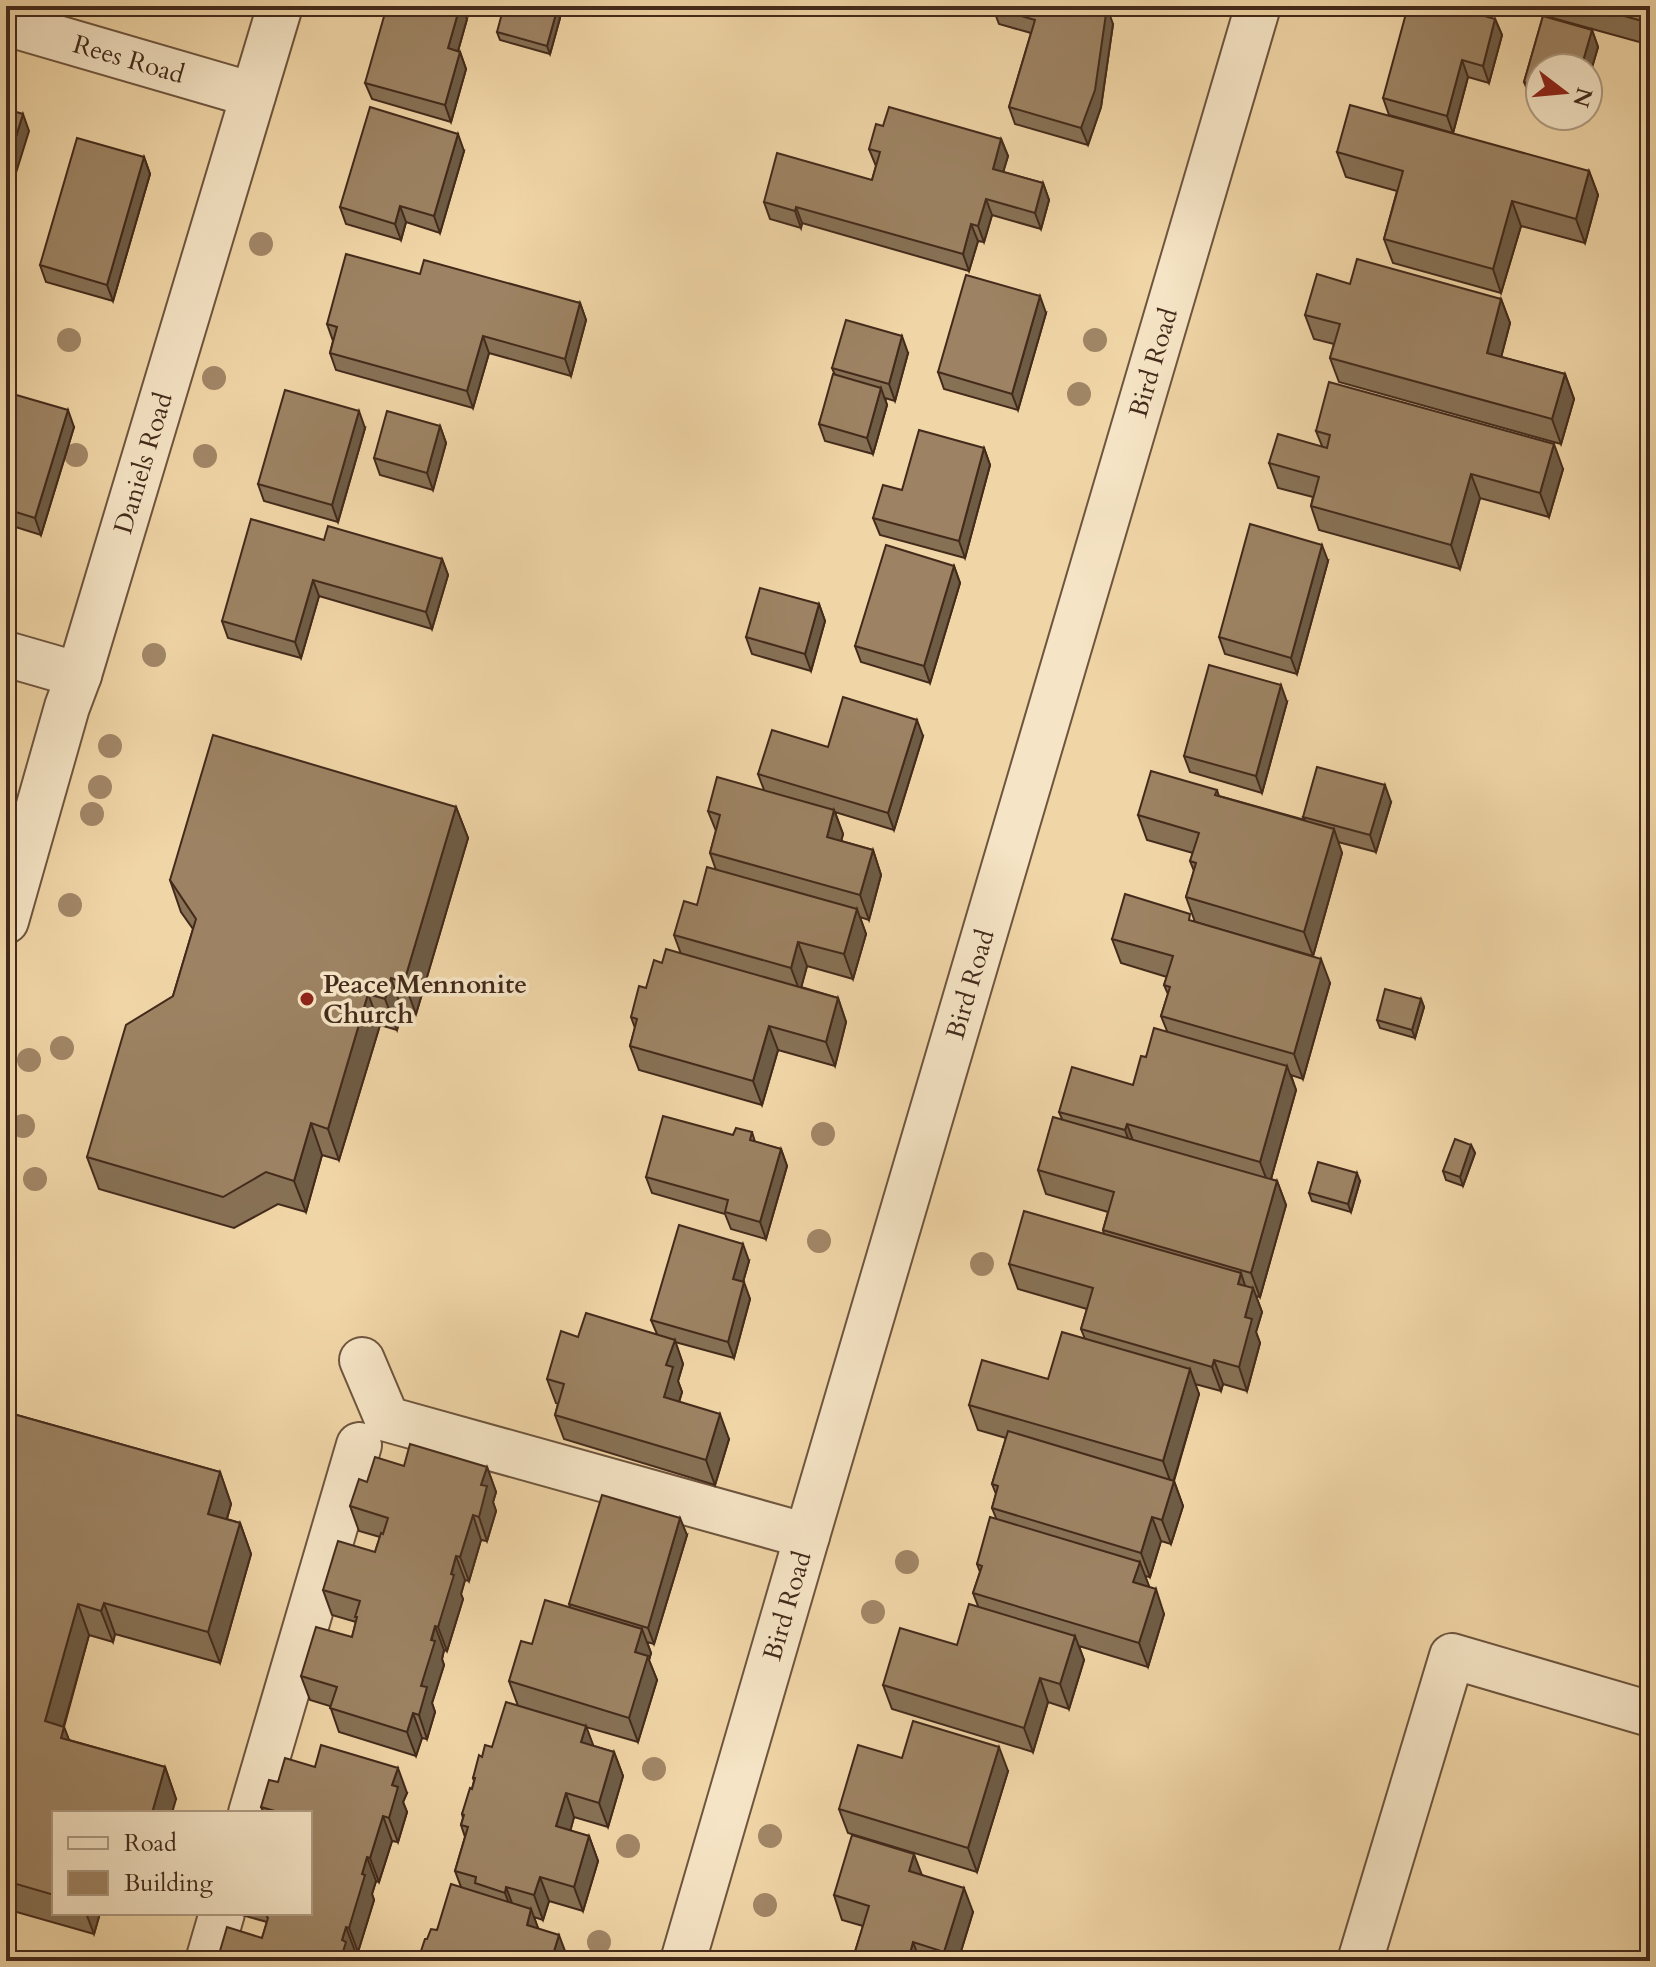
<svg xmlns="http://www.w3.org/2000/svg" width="1656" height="1967" font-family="Cardo,serif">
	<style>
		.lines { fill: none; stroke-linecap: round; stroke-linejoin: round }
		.minor-casing { stroke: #6e553e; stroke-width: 48 }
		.minor { stroke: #f5e4c5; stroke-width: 44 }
		.tree { fill: #a18666 }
		.wall { fill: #877155; stroke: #432a1b; stroke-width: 2 }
		.shaded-wall { fill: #6e5c45; stroke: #432a1b; stroke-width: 2 }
		.building { fill: #9d8363; stroke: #432a1b; stroke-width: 2 }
		.poi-dot { fill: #8f2418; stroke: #f5e4c5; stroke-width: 3 }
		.labels { text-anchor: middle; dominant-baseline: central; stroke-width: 7; stroke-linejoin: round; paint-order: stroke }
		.street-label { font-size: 26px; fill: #432a1b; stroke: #f5e4c5 }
		.poi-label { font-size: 26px; font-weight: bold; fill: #432a1b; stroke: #f5e4c5; text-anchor: start }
	</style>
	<rect width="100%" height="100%" fill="#f0d5a6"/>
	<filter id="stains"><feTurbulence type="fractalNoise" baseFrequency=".0025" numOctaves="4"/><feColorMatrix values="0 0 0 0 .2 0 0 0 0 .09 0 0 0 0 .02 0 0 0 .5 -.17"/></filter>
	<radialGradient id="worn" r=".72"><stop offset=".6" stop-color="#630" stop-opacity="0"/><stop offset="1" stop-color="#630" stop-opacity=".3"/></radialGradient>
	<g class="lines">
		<g class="minor-casing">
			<g id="minor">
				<path id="s1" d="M6,23L253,95"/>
				<path d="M6,654L79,675"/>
				<path id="s2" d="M6,921L67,707L79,675L280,6"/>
				<path d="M362,1360L387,1419L807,1536"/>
				<path d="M251,1813L359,1445"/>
				<path d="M208,1961L222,1913"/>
				<path id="s3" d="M683,1961L807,1536L1258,6"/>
				<path d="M1360,1961L1452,1656L1650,1714"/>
			</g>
		</g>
		<use href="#minor" class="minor"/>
	</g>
	<g class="tree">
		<circle cx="261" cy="244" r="12"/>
		<circle cx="69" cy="340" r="12"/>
		<circle cx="1095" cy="340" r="12"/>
		<circle cx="214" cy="378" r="12"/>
		<circle cx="1079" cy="394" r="12"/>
		<circle cx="76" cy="455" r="12"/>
		<circle cx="205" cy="456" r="12"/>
		<circle cx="154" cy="655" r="12"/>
		<circle cx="110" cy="746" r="12"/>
		<circle cx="100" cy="787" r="12"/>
		<circle cx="92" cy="814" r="12"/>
		<circle cx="70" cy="905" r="12"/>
		<circle cx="62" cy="1048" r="12"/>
		<circle cx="29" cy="1060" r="12"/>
		<circle cx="23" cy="1126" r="12"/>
		<circle cx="823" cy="1134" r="12"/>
		<circle cx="35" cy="1179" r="12"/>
		<circle cx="819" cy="1241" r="12"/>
		<circle cx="982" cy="1264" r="12"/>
		<circle cx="907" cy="1562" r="12"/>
		<circle cx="873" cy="1612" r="12"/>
		<circle cx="654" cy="1769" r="12"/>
		<circle cx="770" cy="1836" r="12"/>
		<circle cx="628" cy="1846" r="12"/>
		<circle cx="765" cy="1905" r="12"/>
		<circle cx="599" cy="1942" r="12"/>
	</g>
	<g class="wall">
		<path d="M1509,6H1650V45Z"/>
		<path d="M993,8L1113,24L1101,107L1088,145L1015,124L1009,107L1031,33L999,24Z"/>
		<path d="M557,10L560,18L550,54L500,40L497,32Z"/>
		<path d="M1543,16L1592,30L1598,47L1588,81V68H1540V102L1531,99L1524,82Z"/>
		<path d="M467,19L458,51L460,52L466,69L451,122L372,99L365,83Z"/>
		<path d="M1495,19L1502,35L1489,83L1468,77L1453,133L1389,115L1383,98Z"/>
		<path d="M883,126L1001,139L1008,156L1003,172L1043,183L1049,200L1041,229L992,215L984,242L978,241L969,271L802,223L801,228L770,219L764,202L872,180L876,166L869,149Z"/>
		<path d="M464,151L440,233L406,222L401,240L346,224L340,207Z"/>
		<path d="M1337,152L1589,171L1598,195L1585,243L1521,226L1501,293L1393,263L1384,239L1397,191L1346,177Z"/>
		<path d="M144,157L150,174L113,301L46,282L40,265Z"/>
		<path d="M420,274L580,303L586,320L571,376L489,353L473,408L336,370L330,353L333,341L327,324Z"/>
		<path d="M1350,284L1501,299L1510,323L1501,357L1565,374L1574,399L1561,444L1339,382L1330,358L1334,344L1314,339L1305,315Z"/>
		<path d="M1046,313L1018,410L944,389L938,372Z"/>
		<path d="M908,353L895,401L885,398L887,405L873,454L825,441L819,424L835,375L832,368Z"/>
		<path d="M6,392L74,427L41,535L6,524Z"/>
		<path d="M440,426L446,443L433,490L380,475L374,458Z"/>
		<path d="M365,428L338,522L264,501L258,484Z"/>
		<path d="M1316,431L1563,469L1549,517L1480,498L1460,569L1319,530L1311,506L1313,497L1278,488L1269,463L1322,446Z"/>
		<path d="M984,448L990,465L965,558L880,535L873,518L902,490Z"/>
		<path d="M324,540L442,559L448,575L432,629L319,596L301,658L228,638L222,621Z"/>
		<path d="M1328,561L1297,674L1225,654L1219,637Z"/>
		<path d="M954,566L960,583L930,683L861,662L855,646Z"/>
		<path d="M819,604L825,621L811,671L752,654L746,637Z"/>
		<path d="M1287,702L1262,793L1190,772L1184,756Z"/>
		<path d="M923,736L894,830L835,812L843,834L841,841L873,850L881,875L869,920L860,917L866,934L853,979L807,966L801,987L838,998L846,1022L835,1066L778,1050L762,1105L639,1070L630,1046L635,1028L631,1017L646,988L662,963L681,954L674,935L697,905L716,870L710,853L716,831L708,811L764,790L758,774L828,747Z"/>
		<path d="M1217,790L1219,796L1305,820L1303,817L1391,802L1376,852L1338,842L1342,853L1313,956L1195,922L1186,897L1194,871L1190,861L1193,853L1147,840L1138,815Z"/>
		<path d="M456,807L468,838L416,1014L402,1010L397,1030L380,1025L339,1160L322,1155L306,1212L278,1204L234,1228L99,1189L87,1157L173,996L193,929L181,912L170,880Z"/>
		<path d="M1193,921L1330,983L1303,1079L1291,1075L1296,1090L1271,1179L1277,1181L1286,1205L1260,1297L1256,1296L1262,1312L1256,1332L1260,1343L1247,1391L1223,1384L1221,1391L1195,1384L1199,1394L1174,1481L1183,1506L1171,1544L1161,1541L1150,1577L1145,1576L1149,1587L1164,1614L1148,1667L1079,1646L1084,1660L1069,1709L1048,1702L1033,1752L892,1709L883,1685L957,1645L978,1606L973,1593L980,1572L977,1564L996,1518L992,1508L996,1494L992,1484L1006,1438L978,1430L969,1405L1048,1379L1085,1339L1081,1329L1087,1309L1018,1289L1009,1264L1104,1234L1103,1230L1108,1212L1046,1194L1038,1170L1062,1119L1059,1112L1133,1085L1146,1057L1167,1031L1161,1016L1168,994L1164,985L1167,977L1121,963L1112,939Z"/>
		<path d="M1421,999L1424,1007L1415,1038L1380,1028L1377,1020Z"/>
		<path d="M752,1132L755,1142L781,1149L787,1166L766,1239L731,1229L725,1214L652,1193L646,1177L733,1135Z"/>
		<path d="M1471,1145L1475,1153L1463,1186L1446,1180L1443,1171Z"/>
		<path d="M1360,1181L1351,1212L1312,1201L1309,1193Z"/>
		<path d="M749,1261L743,1282L750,1299L734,1358L675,1342L683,1364L678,1381L682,1392L679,1402L729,1439L715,1485L564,1439L555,1415L558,1404L556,1403L547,1379L578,1337L657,1334L651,1320Z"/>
		<path d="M6,1412L220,1472L231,1504L227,1519L240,1523L251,1554L220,1663L115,1634L113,1642L89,1635L64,1727L69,1740L165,1767L176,1799L54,1813V1913H100L94,1934L6,1909Z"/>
		<path d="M404,1466L487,1467L496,1492L493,1502L496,1511L487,1541L481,1540L469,1581L465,1580L461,1594L463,1599L447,1651L444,1650L442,1659L444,1665L432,1703L435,1712L427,1739L422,1738L416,1756L339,1732L330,1706L310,1700L301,1676L352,1637L356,1622L332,1615L323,1590L375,1552L380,1537L359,1531L350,1506L367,1482Z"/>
		<path d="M687,1535L654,1644L647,1642L651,1653L649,1660L657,1680L638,1742L586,1727L593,1746L614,1752L623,1776L608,1827L574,1817L570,1831L589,1836L598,1861L583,1911L549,1901L543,1920L534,1917L538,1929L568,1959V1961H418L427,1939L437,1930L461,1887L455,1871L465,1837L461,1825L463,1818L462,1814L472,1789L474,1781L473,1778L482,1757L492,1747L518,1706L509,1681L532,1644L570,1607L569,1604Z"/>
		<path d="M902,1758L1008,1771L977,1872L848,1833L839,1809Z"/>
		<path d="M278,1782L407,1793L403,1802L407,1812L398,1842L392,1841L379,1882L376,1881L372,1894L374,1900L358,1952L355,1951L353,1961H217L262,1938L267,1922L242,1915V1913H310V1813H264L261,1807Z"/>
		<path d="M921,1874L973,1912L958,1961H856L854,1955L863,1926L842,1920L834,1895Z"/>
	</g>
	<g class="shaded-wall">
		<path d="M460,6H462L467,19L454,65L448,48Z"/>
		<path d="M1646,6H1650V42L1642,21Z"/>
		<path d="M1107,7L1113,24L1101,107L1088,145L1081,128Z"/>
		<path d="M557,10L560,18L550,54L547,46Z"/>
		<path d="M1495,19L1502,35L1489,83L1483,66Z"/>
		<path d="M1592,30L1598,47L1588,81V68H1581Z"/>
		<path d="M460,52L466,69L451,122L445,105Z"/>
		<path d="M1462,60L1468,77L1453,133L1447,116Z"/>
		<path d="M23,114L29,131L6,205V169Z"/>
		<path d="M458,134L464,151L440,233L434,216Z"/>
		<path d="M1001,139L1008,156L999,186L993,169Z"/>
		<path d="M144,157L150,174L113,301L107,285Z"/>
		<path d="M1589,171L1598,195L1585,243L1576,219Z"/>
		<path d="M1043,183L1049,200L1041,229L1035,213Z"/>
		<path d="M986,199L992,215L984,242L978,226Z"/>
		<path d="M1512,201L1521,226L1501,293L1493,269Z"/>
		<path d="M400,206L406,222L401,240L395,224Z"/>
		<path d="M796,207L802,223L801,228L795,211Z"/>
		<path d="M971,224L978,241L969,271L963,254Z"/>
		<path d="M1040,296L1046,313L1018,410L1012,394Z"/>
		<path d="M1501,299L1510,323L1496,377L1487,353Z"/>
		<path d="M580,303L586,320L571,376L565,359Z"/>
		<path d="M483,336L489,353L473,408L467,391Z"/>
		<path d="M902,336L908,353L895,401L889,384Z"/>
		<path d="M1565,374L1574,399L1561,444L1552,419Z"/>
		<path d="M881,388L887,405L873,454L867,438Z"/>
		<path d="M68,410L74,427L41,535L35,518Z"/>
		<path d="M359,411L365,428L338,522L332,505Z"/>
		<path d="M440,426L446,443L433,490L427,473Z"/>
		<path d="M1554,444L1563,469L1549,517L1540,493Z"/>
		<path d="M984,448L990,465L965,558L959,541Z"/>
		<path d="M1471,474L1480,498L1460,569L1451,545Z"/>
		<path d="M1322,545L1328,561L1297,674L1291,658Z"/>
		<path d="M442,559L448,575L432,629L426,612Z"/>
		<path d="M954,566L960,583L930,683L924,666Z"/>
		<path d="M313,580L319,596L301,658L295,642Z"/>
		<path d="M819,604L825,621L811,671L805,654Z"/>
		<path d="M1281,685L1287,702L1262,793L1256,776Z"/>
		<path d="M917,720L923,736L894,830L888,813Z"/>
		<path d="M1385,785L1391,802L1376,852L1370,835Z"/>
		<path d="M456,807L468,838L416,1014L404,982Z"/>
		<path d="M834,810L843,834L836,862L827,837Z"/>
		<path d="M1334,829L1342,853L1313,956L1304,932Z"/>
		<path d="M873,850L881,875L869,920L860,895Z"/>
		<path d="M857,909L866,934L853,979L844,954Z"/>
		<path d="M798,942L807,966L800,992L791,968Z"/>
		<path d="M1321,959L1330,983L1303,1079L1294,1054Z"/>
		<path d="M391,978L402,1010L397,1030L385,999Z"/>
		<path d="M368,994L380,1025L339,1160L328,1129Z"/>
		<path d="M838,998L846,1022L835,1066L826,1042Z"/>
		<path d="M1421,999L1424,1007L1415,1038L1412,1030Z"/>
		<path d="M769,1026L778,1050L762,1105L753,1081Z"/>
		<path d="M1287,1066L1296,1090L1269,1186L1260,1162Z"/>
		<path d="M311,1123L322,1155L306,1212L294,1181Z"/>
		<path d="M1127,1124L1136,1149L1134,1155L1125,1130Z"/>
		<path d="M1471,1145L1475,1153L1463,1186L1460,1177Z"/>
		<path d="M781,1149L787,1166L766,1239L760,1222Z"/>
		<path d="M1357,1173L1360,1181L1351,1212L1348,1204Z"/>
		<path d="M1277,1181L1286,1205L1260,1297L1251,1273Z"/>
		<path d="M743,1244L749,1261L739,1296L733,1279Z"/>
		<path d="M1241,1273L1249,1298L1238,1284Z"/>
		<path d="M744,1282L750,1299L734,1358L728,1342Z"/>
		<path d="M1253,1288L1262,1312L1256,1332L1260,1343L1247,1391L1239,1367L1245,1317Z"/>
		<path d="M675,1340L683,1364L678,1381L682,1392L673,1422L664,1397L666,1365Z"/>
		<path d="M1214,1360L1223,1384L1221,1391L1212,1367Z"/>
		<path d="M1190,1369L1199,1394L1172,1486L1163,1461Z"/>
		<path d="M720,1414L729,1439L715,1485L706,1460Z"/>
		<path d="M487,1467L496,1492L493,1502L496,1511L487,1541L479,1517L481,1485Z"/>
		<path d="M220,1472L231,1504L219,1545L208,1514Z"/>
		<path d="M1174,1481L1183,1506L1171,1544L1162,1520Z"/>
		<path d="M473,1515L481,1540L469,1581L460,1557Z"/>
		<path d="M1152,1517L1161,1541L1150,1577L1141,1553Z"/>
		<path d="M680,1518L687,1535L654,1644L648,1628Z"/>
		<path d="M240,1523L251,1554L220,1663L208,1632Z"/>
		<path d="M456,1556L465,1580L461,1594L463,1599L447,1651L438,1627Z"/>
		<path d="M1140,1562L1149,1586L1142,1607L1133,1582Z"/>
		<path d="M1156,1589L1164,1614L1148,1667L1139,1643Z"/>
		<path d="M104,1603L115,1634L113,1642L101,1611Z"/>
		<path d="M78,1604L89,1635L56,1753L45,1721Z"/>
		<path d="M435,1626L444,1650L442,1659L444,1665L432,1703L435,1712L427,1739L419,1715L421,1686Z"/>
		<path d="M642,1629L651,1653L649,1660L657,1680L638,1742L629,1718L635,1652Z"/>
		<path d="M1075,1636L1084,1660L1069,1709L1060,1684Z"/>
		<path d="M1040,1678L1048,1702L1033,1752L1024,1728Z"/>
		<path d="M413,1713L422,1738L416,1756L407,1732Z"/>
		<path d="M586,1726L595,1750L581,1742Z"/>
		<path d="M64,1727L76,1758L61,1738Z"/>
		<path d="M999,1747L1008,1771L977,1872L968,1848Z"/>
		<path d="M614,1752L623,1776L608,1827L599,1803Z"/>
		<path d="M165,1767L176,1799L172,1813H152Z"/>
		<path d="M398,1768L407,1793L403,1802L407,1812L398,1842L389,1818L392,1785Z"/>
		<path d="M566,1793L574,1817L565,1851L556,1826Z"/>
		<path d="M383,1816L392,1841L379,1882L370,1858Z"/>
		<path d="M589,1836L598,1861L583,1911L574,1887Z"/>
		<path d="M914,1854L923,1878L909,1871Z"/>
		<path d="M367,1857L376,1881L372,1894L374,1900L358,1952L349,1928L362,1874Z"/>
		<path d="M540,1877L549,1901L543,1920L534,1895Z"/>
		<path d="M506,1887L515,1911L514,1917L505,1893Z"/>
		<path d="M964,1888L973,1912L958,1961H948L944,1952Z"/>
		<path d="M531,1909L540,1933L527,1925Z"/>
		<path d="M86,1913H100L94,1934Z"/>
		<path d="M346,1927L355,1951L353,1961H340L342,1940Z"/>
		<path d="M559,1935L568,1959V1961H551Z"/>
		<path d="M913,1942L920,1961H908Z"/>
	</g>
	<g class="building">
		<path d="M387,6H460L448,48L460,52L445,105L365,83Z"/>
		<path d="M504,6H543L557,10L547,46L497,32Z"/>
		<path d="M994,6H1103L1107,7L1095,90L1081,128L1009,107L1035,20L993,8Z"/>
		<path d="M1408,6H1450L1495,19L1483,66L1462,60L1447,116L1383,98Z"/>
		<path d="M1589,6H1646L1642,21Z"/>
		<path d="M1543,16L1592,30L1581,68H1540V87L1524,82Z"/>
		<path d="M1350,105L1589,171L1576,219L1512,201L1493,269L1384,239L1403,171L1337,152Z"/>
		<path d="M370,107L458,134L434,216L400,206L395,224L340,207Z"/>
		<path d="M889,107L1001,139L993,169L1043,183L1035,213L986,199L978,226L971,224L963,254L796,207L795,211L764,202L777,153L872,180L880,152L869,149L876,124L883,126Z"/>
		<path d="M6,109L23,114L6,169Z"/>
		<path d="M77,138L144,157L107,285L40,265Z"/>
		<path d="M346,254L420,274L424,260L580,303L565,359L483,336L467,391L330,353L337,327L327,324Z"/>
		<path d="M1357,259L1501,299L1487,353L1565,374L1552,419L1330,358L1340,324L1305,315L1317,274L1350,284Z"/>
		<path d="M966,275L1040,296L1012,394L938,372Z"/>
		<path d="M846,320L902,336L889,384L832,368Z"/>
		<path d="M833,374L881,388L867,438L819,424Z"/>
		<path d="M1329,382L1554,444L1540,493L1471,474L1451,545L1311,506L1319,477L1269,463L1278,434L1327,448L1330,435L1316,431Z"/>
		<path d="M285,390L359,411L332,505L258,484Z"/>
		<path d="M6,392L68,410L35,518L6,509Z"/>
		<path d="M387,411L440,426L427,473L374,458Z"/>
		<path d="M919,430L984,448L959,541L873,518L883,485L902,490Z"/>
		<path d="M251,519L324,540L328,526L442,559L426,612L313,580L295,642L222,621Z"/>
		<path d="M1250,524L1322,545L1291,658L1219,637Z"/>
		<path d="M886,545L954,566L924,666L855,646Z"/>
		<path d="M760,588L819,604L805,654L746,637Z"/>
		<path d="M1209,665L1281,685L1256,776L1184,756Z"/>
		<path d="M843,697L917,720L888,813L758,774L772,730L828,747Z"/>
		<path d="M213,735L456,807L404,982L391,978L385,999L368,994L328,1129L311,1123L294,1181L266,1172L223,1197L87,1157L126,1025L173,996L196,919L170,880Z"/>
		<path d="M1317,767L1385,785L1370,835L1303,817Z"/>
		<path d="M1151,771L1217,790L1215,795L1334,829L1304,932L1186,897L1196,863L1190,861L1199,833L1138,815Z"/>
		<path d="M717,777L834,810L827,837L873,850L860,895L710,853L720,815L708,811Z"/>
		<path d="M707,867L857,909L844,954L798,942L791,968L674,935L684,901L697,905Z"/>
		<path d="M1125,894L1190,914L1189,920L1321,959L1294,1054L1161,1016L1170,987L1164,985L1173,956L1112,939Z"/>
		<path d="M666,949L838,998L826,1042L769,1026L753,1081L630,1046L637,1019L631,1017L639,986L646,988L654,960L662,963Z"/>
		<path d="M1385,989L1421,999L1412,1030L1377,1020Z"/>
		<path d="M1154,1028L1287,1066L1260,1162L1127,1124L1125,1130L1059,1112L1072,1067L1133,1085L1141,1056L1146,1057Z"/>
		<path d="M663,1116L733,1135L736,1128L752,1132L750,1140L781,1149L760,1222L725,1212L728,1200L646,1177Z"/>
		<path d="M1053,1117L1277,1181L1251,1273L1103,1230L1114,1192L1038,1170Z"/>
		<path d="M1455,1139L1471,1145L1460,1177L1443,1171Z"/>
		<path d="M1318,1162L1357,1173L1348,1204L1309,1193Z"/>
		<path d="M1024,1211L1241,1273L1238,1284L1253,1288L1245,1317L1252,1319L1239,1367L1214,1360L1212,1367L1081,1329L1093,1288L1009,1264Z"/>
		<path d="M679,1225L743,1244L733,1279L744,1282L728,1342L651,1320Z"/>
		<path d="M586,1313L675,1340L666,1365L673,1367L664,1397L720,1414L706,1460L555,1415L564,1384L547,1379L561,1331L578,1337Z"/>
		<path d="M1062,1332L1190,1369L1163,1461L969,1405L982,1360L1048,1379Z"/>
		<path d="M6,1412L220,1472L208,1514L240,1523L208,1632L104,1603L101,1611L78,1604L45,1721L64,1727L61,1738L165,1767L152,1813H54V1895L6,1881Z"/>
		<path d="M1008,1431L1174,1481L1162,1520L1152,1517L1141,1553L992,1508L998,1486L992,1484Z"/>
		<path d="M410,1444L487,1467L481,1485L487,1486L479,1517L473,1515L460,1557L456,1556L451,1574L454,1575L438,1627L435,1626L431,1640L435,1641L421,1686L427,1687L419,1715L413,1713L407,1732L330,1708L337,1687L301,1676L316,1627L352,1637L357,1617H355L360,1601L323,1590L338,1541L375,1552L381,1533L383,1534L388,1518L350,1506L359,1479L367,1482L375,1457L404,1466Z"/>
		<path d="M602,1495L680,1518L648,1628L569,1604Z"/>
		<path d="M990,1517L1140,1562L1133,1582L1156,1589L1139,1643L973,1593L982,1566L977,1564Z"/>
		<path d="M545,1600L642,1629L635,1652L648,1656L629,1718L509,1681L521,1641L532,1644Z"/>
		<path d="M969,1604L1075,1636L1060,1684L1040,1678L1024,1728L883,1685L900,1628L957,1645Z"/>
		<path d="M506,1702L586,1726L581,1742L614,1752L599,1803L566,1793L556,1826L589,1836L574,1887L540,1877L534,1895L506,1887L505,1893L475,1883L476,1877L455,1871L468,1827L461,1825L464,1815L462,1814L470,1788L472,1789L475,1778H473L479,1755L482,1757L485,1745L492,1747Z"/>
		<path d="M913,1721L999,1747L968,1848L839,1809L858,1745L902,1758Z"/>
		<path d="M321,1745L398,1768L392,1785L398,1787L389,1818L383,1816L370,1858L367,1857L362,1874L365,1875L349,1928L346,1927L342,1940L346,1942L340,1961H217L227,1927L262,1938L268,1918L267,1917L268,1913H310V1813H282L261,1807L269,1780L278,1782L285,1758L315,1767Z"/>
		<path d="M852,1835L914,1854L909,1871L964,1888L944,1952L913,1942L908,1961H872L854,1955L869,1906L834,1895Z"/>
		<path d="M451,1884L531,1909L527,1925L559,1935L551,1961L418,1960L425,1939H427L431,1929L437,1930Z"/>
	</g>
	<circle class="poi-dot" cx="307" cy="999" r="8"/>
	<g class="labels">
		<g class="street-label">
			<text stroke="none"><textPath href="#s1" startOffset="128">Rees Road</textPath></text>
			<text stroke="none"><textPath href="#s3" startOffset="1666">Bird Road</textPath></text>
			<text stroke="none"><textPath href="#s2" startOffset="478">Daniels Road</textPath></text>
			<text stroke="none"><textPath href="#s3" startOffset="1018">Bird Road</textPath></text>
			<text stroke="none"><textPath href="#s3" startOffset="370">Bird Road</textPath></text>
		</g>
		<g class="poi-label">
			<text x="323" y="984">Peace Mennonite<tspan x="323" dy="30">Church</tspan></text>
		</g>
	</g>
	<rect width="1656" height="1967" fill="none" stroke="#f0d5a6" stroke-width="32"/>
	<rect x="8" y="8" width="1640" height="1951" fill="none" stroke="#432a1b" stroke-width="4"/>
	<rect x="16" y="16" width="1624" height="1935" fill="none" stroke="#432a1b" stroke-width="2"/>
	<rect x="52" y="1811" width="260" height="104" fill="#f5e4c5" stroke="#ae9a81" stroke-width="2"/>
	<rect x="68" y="1837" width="40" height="12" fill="#f5e4c5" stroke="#ae9a81" stroke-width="2"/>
	<text x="124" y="1851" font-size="24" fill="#432a1b">Road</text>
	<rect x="68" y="1871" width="40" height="24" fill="#9d8363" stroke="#ae9a81" stroke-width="2"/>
	<text x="124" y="1891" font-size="24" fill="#432a1b">Building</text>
	<g transform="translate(1564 92) rotate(106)"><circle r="38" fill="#f5e4c5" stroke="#ae9a81" stroke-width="2"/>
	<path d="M0-6L14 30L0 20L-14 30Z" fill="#8f2418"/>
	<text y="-12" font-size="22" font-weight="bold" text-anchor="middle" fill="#432a1b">N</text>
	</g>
	<rect width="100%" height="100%" filter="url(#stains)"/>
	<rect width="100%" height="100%" fill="url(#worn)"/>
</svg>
